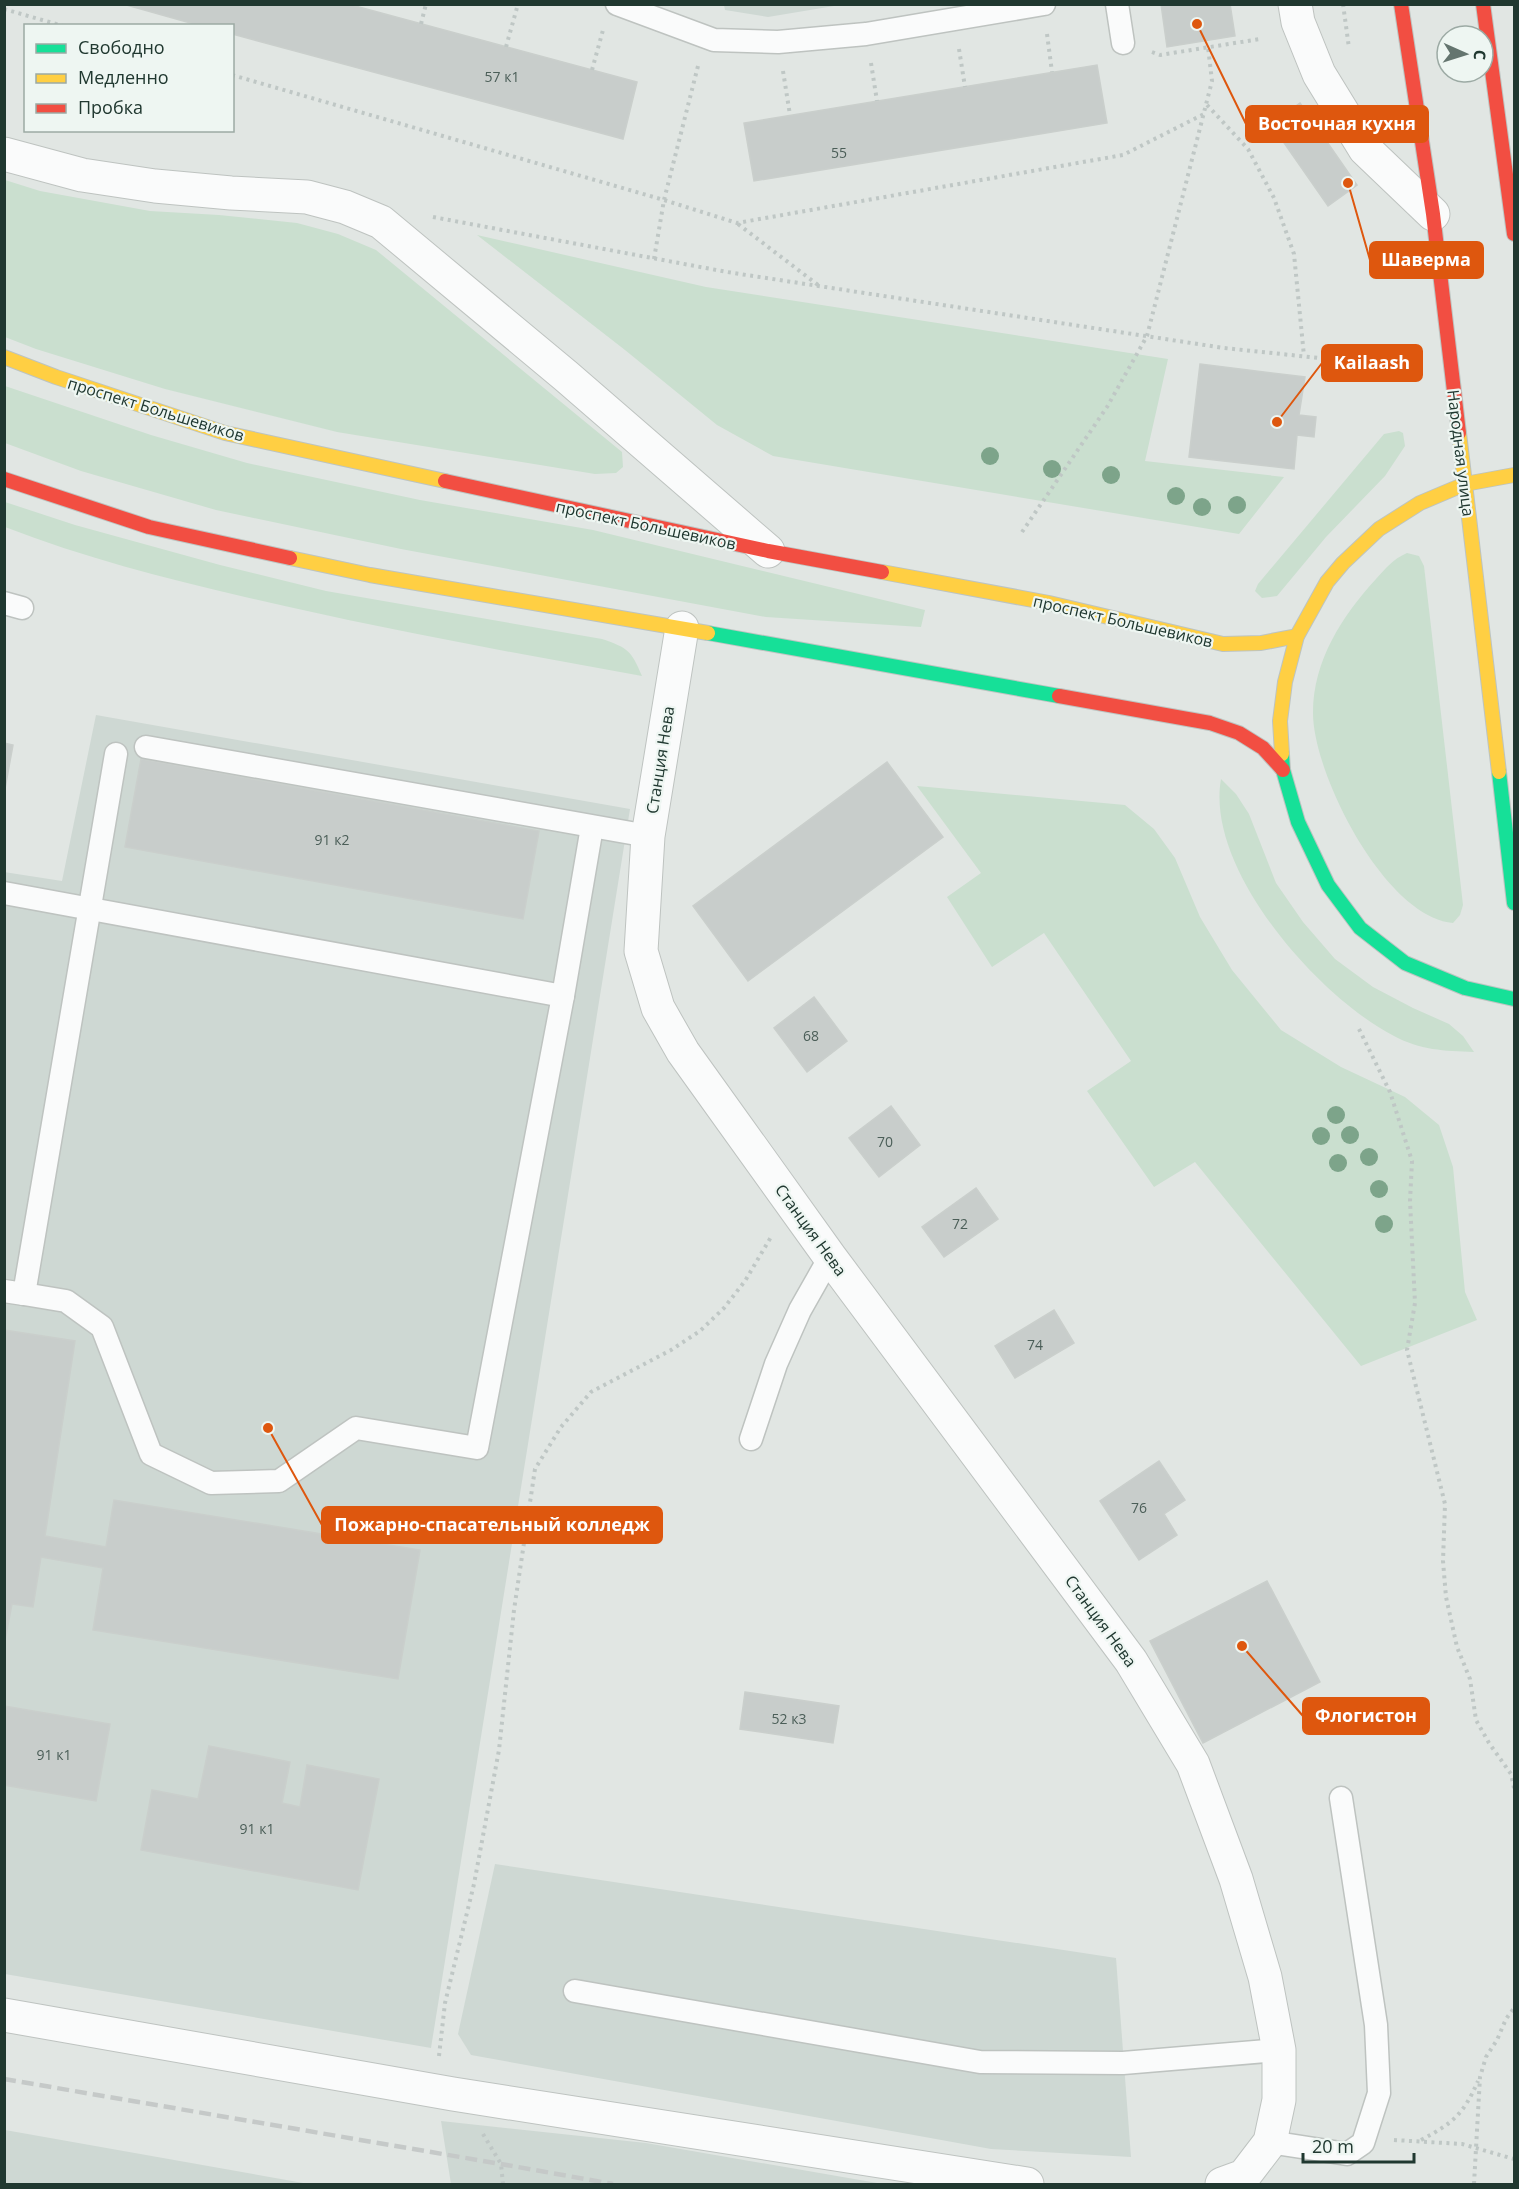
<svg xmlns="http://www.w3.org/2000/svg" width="1519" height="2189" font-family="'Open Sans',sans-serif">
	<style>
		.built { fill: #ced8d3 }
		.green { fill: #cadfcf }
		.building { fill: #c8cdcb; stroke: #cacfcc; stroke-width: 1.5 }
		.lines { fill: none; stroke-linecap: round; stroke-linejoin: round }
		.lane-casing { stroke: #bec3c0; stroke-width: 25 }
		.street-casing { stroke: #bec3c0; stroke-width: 35 }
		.fast-casing { stroke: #bdc4c1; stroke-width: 16 }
		.slow-casing { stroke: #bdc4c1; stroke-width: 16 }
		.jam-casing { stroke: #bdc4c1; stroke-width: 16 }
		.path { stroke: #bfc7c5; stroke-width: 4; stroke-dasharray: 3 4.5; stroke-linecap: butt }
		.lane { stroke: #fafbfb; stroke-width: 22 }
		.street { stroke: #fafbfb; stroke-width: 33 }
		.fast { stroke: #16e098; stroke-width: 14 }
		.slow { stroke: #ffcf43; stroke-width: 14 }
		.jam { stroke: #f24e42; stroke-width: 14 }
		.rail { stroke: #c5c9c8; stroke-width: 4.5; stroke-dasharray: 12 6; stroke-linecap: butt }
		.tree { fill: #7da48a }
		.labels { text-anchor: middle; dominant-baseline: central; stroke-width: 4.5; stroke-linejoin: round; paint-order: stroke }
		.number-label { font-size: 14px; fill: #4b5e58 }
		.street-label { font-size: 16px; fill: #203830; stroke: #eef6f2 }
		.leader { fill: none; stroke: #de570e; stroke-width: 2 }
		.callout-dot { fill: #de570e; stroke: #eef6f2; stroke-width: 2 }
		.callout { fill: #de570e; stroke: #de570e; stroke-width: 2 }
		.callout-label { font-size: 18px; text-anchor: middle; font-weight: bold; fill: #fff }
	</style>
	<rect width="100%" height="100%" fill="#e1e6e3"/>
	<g class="built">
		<path d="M724,5V4L840,5L768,17L725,10Z"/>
		<path d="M96,715L630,809L431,2048L5,1974L4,872L62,881Z"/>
		<path d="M495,1864L1116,1958L1131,2157L991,2149L471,2055L458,2034Z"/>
		<path d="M441,2121L646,2143L883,2184H451Z"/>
		<path d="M5,2130L309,2184H5Z"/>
	</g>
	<g class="green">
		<path d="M5,180L40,191L150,211L219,215L297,223L338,234L376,250L622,452L623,467L616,473L595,474L337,432L165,389L36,349L5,337Z"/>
		<path d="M477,235L706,287L1168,359L1145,461L1284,477L1239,534L773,456L717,425L625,350Z"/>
		<path d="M5,386L151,435L247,463L420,500L593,530L925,610L921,627L766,617L401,549L216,510L81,471L5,443Z"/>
		<path d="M1399,431L1403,433L1405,446L1385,476L1326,537L1277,596L1262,598L1255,591L1258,584L1384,434Z"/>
		<path d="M5,502L75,525L220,565L326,591L602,639C628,648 631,650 642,676C509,652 376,628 245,597C164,578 82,557 5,527Z"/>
		<path d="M1407,553L1419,556L1424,566L1463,905L1460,915L1453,923C1385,917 1313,774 1313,713C1313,661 1342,616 1376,579C1386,568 1393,559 1407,553Z"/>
		<path d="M1221,779L1236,794L1249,814L1276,883L1303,922L1335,959L1373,987L1413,1008L1449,1024L1463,1036L1474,1052C1444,1051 1420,1050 1394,1036C1318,997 1205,869 1221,779Z"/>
		<path d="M917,786L1125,805L1154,829L1175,858L1200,917L1232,970L1281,1030L1341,1067L1405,1097L1439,1125L1453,1167L1465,1292L1477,1320L1361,1366L1195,1162L1154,1187L1087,1091L1131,1061L1044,933L992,967L947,897L981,873Z"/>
	</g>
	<g class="building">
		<path d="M123,4H348L637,82L623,139L232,34V26H201Z"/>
		<path d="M1161,4H1230L1235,36L1167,47Z"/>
		<path d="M1097,65L1107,123L754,181L744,123Z"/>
		<path d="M1300,103L1357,185L1328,206L1271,124Z"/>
		<path d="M1200,364L1305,377L1299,415L1316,417L1314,437L1297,435L1294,469L1189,457Z"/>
		<path d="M4,743L13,745L4,794Z"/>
		<path d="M141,759L539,831L523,919L125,847Z"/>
		<path d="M887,762L943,837L748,981L693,906Z"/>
		<path d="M814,997L847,1041L807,1072L774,1028Z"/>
		<path d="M891,1106L920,1145L879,1177L849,1138Z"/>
		<path d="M976,1188L998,1219L944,1257L922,1227Z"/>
		<path d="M1054,1310L1074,1343L1015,1378L995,1346Z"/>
		<path d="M4,1330L75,1341L45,1536L106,1547L114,1500L420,1550L398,1679L93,1630L103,1568L41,1557L33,1607L12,1604L4,1645Z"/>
		<path d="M1159,1461L1185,1500L1164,1514L1177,1535L1139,1560L1100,1501Z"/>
		<path d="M1267,1581L1320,1682L1203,1743L1150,1641Z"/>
		<path d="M745,1692L839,1706L833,1743L740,1729Z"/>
		<path d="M4,1706L110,1724L96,1801L4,1785Z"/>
		<path d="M209,1746L290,1762L282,1803L300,1807L307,1765L379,1779L358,1890L141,1850L152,1790L198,1799Z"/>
	</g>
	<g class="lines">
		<g class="lane-casing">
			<g id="lane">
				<path d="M617,4L714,40L778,42L866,34L1044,4"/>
				<path d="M1117,4L1123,43"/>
				<path d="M4,603L22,608"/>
				<path d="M146,747L648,836"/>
				<path d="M4,893L563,996L592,827"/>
				<path d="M4,1291L24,1294L116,754"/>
				<path d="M24,1294L66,1301L102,1327L151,1454L211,1483L279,1481L356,1428L477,1448L563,996"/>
				<path d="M751,1439L776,1364L800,1310L830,1257"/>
				<path d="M575,1991L980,2062L1123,2063L1279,2050"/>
				<path d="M1270,2142L1347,2154L1363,2143L1379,2093L1376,2025L1341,1798"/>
			</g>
		</g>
		<g class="street-casing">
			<g id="street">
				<path d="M1295,4L1298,22L1319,74L1365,149L1433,214"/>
				<path d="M4,154L82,175L155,186L231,193L307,197L345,207L381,222L566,376L768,551"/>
				<path d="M682,628L648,836L641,951L658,1008L683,1052L830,1257L1131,1661L1193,1764L1236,1879L1265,1977L1279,2050V2100L1270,2142L1244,2176L1222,2184"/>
				<path d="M4,2015L453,2094L1027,2184"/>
			</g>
		</g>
		<g class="fast-casing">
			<g id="fast">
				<path d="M708,633L1059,696"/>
				<path d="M1282,754L1283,770L1298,822L1328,885L1360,928L1405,963L1465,988L1514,999"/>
				<path d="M1499,772L1514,903"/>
			</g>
		</g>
		<g class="slow-casing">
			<g id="slow">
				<path d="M4,357L56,377L225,433L445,481"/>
				<path d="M1459,433L1499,772"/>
				<path d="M290,558L370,575L708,633"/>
				<path d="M882,572L1049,603L1223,644L1261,643L1297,636"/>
				<path d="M1282,754L1280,721L1285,682L1297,636L1327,582L1343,563L1379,529L1420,503L1465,484L1514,475"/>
			</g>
		</g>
		<g class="jam-casing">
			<g id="jam">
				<path d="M1401,4L1433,214L1459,433"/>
				<path d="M1483,4L1514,234"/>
				<path d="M4,479L149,527L290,558"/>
				<path d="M445,481L768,551L882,572"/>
				<path d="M1059,696L1210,723L1239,733L1263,748L1283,770"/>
			</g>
		</g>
		<g class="path">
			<path d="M1343,4L1349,48"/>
			<path d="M4,9L63,26"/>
			<path d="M421,24L426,4"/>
			<path d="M1047,34L1052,72"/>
			<path d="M506,47L518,4"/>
			<path d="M959,49L965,87"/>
			<path d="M1152,52L1160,55L1260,39"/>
			<path d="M871,63L877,101"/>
			<path d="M592,70L603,30"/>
			<path d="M783,71L790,115"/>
			<path d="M232,75L664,200L737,223L1123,155L1204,114"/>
			<path d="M1207,105L1248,149L1274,198L1294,254L1304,356"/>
			<path d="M433,217L727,272L1224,348L1386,365"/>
			<path d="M738,224L818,285"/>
			<path d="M654,259L664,200L698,66"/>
			<path d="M1022,532L1107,407L1147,336L1212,81L1208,47"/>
			<path d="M1359,1029L1390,1092L1412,1161L1410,1201L1415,1303L1407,1350L1445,1504L1443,1561L1446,1597L1457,1647L1470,1679L1476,1720L1489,1743L1511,1774L1514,1788"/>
			<path d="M439,2056L445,2003L474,1884L499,1750L514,1610L535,1469L561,1427L591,1392L671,1350L700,1331L724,1308L745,1281L771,1237"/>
			<path d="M483,2134L501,2164L503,2184"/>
			<path d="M1394,2140L1462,2144L1514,2159"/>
			<path d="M1421,2140C1453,2123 1463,2115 1478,2081"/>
			<path d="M1474,2184L1480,2077L1486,2057L1497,2040L1506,2019L1514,2008"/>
		</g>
		<use href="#lane" class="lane"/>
		<use href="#street" class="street"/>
		<use href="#fast" class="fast"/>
		<use href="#slow" class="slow"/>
		<use href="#jam" class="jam"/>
		<path class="rail" d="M4,2079L501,2164L613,2184"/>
	</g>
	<g class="tree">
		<circle cx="990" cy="456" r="9"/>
		<circle cx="1052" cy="469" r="9"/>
		<circle cx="1111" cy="475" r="9"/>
		<circle cx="1176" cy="496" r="9"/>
		<circle cx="1237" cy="505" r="9"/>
		<circle cx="1202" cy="507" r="9"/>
		<circle cx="1336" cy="1115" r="9"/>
		<circle cx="1350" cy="1135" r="9"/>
		<circle cx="1321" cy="1136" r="9"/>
		<circle cx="1369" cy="1157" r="9"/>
		<circle cx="1338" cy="1163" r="9"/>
		<circle cx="1379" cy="1189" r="9"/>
		<circle cx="1384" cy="1224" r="9"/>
	</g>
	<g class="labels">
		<g class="number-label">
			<text x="502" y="76">57 к1</text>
			<text x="839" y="152">55</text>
			<text x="332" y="839">91 к2</text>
			<text x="811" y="1035">68</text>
			<text x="885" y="1141">70</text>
			<text x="960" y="1223">72</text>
			<text x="1035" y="1344">74</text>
			<text x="1139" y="1507">76</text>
			<text x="789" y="1718">52 к3</text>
			<text x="54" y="1754">91 к1</text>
			<text x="257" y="1828">91 к1</text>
		</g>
		<g class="street-label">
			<text transform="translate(156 409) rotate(17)">проспект Большевиков</text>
			<text transform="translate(1461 453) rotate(83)">Народная улица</text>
			<text transform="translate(646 525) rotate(12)">проспект Большевиков</text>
			<text transform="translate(1123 621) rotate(13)">проспект Большевиков</text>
			<text transform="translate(660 760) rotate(-81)">Станция Нева</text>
			<text transform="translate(811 1230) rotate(54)">Станция Нева</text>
			<text transform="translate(1101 1621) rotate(54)">Станция Нева</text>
		</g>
	</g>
	<path class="leader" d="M1197 24L1246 124M1348 183L1370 260M1277 422L1322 363M268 1428L322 1525M1242 1646L1303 1716"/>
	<g class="callout-dot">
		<circle cx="1197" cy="24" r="6"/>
		<circle cx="1348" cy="183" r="6"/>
		<circle cx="1277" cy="422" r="6"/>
		<circle cx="268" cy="1428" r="6"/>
		<circle cx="1242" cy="1646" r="6"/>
	</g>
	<g class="callout">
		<rect x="1246" y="106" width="182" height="36" rx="6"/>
		<rect x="1370" y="242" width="113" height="36" rx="6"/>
		<rect x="1322" y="345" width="100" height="36" rx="6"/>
		<rect x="322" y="1507" width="340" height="36" rx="6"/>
		<rect x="1303" y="1698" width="126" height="36" rx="6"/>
	</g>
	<g class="callout-label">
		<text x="1337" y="130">Восточная кухня</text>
		<text x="1426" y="266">Шаверма</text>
		<text x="1372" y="369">Kailaash</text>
		<text x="492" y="1531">Пожарно-спасательный колледж</text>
		<text x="1366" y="1722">Флогистон</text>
	</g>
	<rect width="1519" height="2189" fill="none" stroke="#203830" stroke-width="12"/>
	<rect x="24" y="24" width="210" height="108" fill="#eef6f2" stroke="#9caaa4" stroke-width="1.5"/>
	<rect x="36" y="44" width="30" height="9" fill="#16e098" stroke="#9caaa4" stroke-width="1.5"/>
	<text x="78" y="54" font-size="18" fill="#203830">Свободно</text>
	<rect x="36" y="74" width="30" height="9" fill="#ffcf43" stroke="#9caaa4" stroke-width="1.5"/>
	<text x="78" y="84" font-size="18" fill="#203830">Медленно</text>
	<rect x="36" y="104" width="30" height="9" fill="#f24e42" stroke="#9caaa4" stroke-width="1.5"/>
	<text x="78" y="114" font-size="18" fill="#203830">Пробка</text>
	<g transform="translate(1465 54) rotate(93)"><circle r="28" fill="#eef6f2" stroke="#9caaa4" stroke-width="1.5"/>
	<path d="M0-4.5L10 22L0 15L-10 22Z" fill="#64756f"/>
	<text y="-9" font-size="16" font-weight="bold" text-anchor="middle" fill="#203830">С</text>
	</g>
	<path d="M1303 2153v9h111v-9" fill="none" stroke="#203830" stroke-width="3"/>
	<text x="1312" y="2153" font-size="18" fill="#203830" stroke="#eef6f2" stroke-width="4.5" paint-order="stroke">20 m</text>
</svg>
